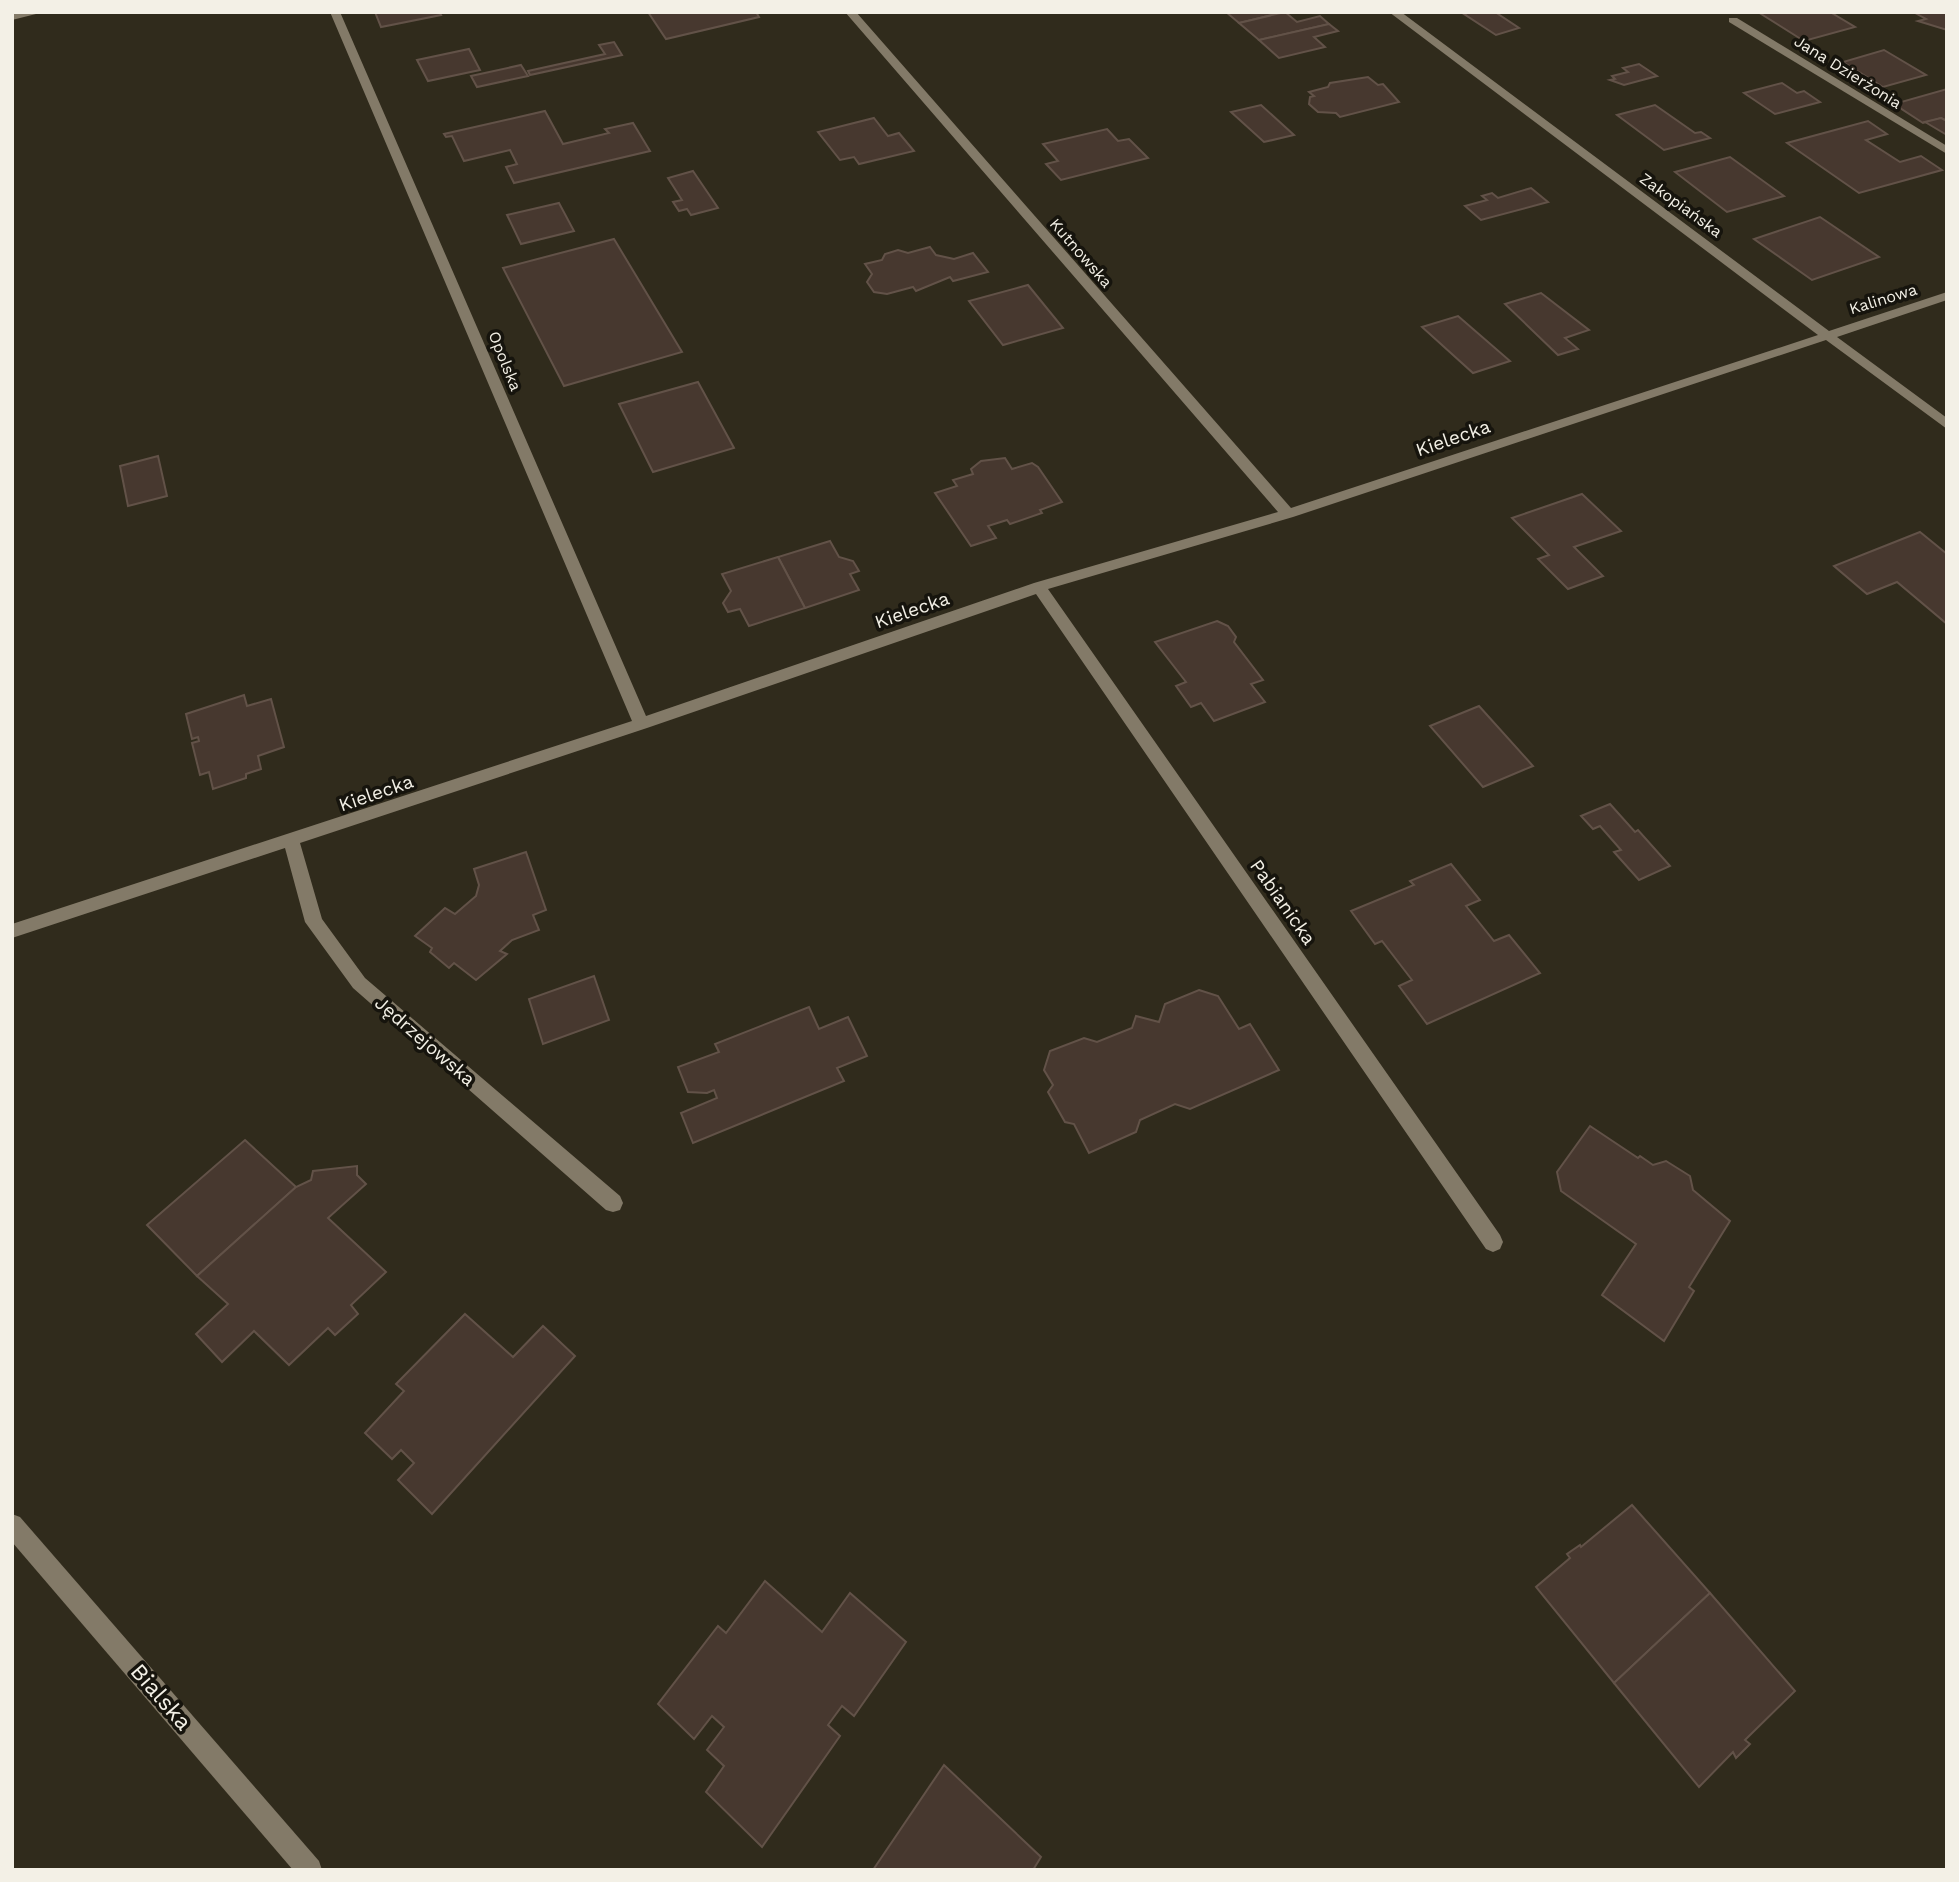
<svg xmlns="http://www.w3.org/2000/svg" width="1959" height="1882" font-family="'Work Sans',sans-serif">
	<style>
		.building { fill: #47382f; stroke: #625248; stroke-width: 2 }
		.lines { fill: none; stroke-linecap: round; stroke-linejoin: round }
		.minor { fill: #837a68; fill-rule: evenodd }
		.labels { text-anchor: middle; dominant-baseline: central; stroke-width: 7; stroke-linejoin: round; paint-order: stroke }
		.far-street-label { font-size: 16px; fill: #f3f0e6; stroke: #16140d }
		.street-label { font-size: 19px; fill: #f3f0e6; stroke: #16140d }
		.near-street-label { font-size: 23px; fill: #f3f0e6; stroke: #16140d }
	</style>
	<rect width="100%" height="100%" fill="#302b1c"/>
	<g class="building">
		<path d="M375,12H439L441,15L381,27Z"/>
		<path d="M648,12H756L759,17L666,39Z"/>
		<path d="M1226,12H1285L1239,23Z"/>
		<path d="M1285,12L1297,22L1320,16L1329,24L1259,40L1239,23Z"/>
		<path d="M1471,12H1495L1519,28L1496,35L1464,14Z"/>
		<path d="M1758,12H1830L1855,27L1804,41Z"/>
		<path d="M1923,12H1947V30L1918,21L1926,19L1917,14Z"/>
		<path d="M1329,24L1338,31L1314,37L1325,47L1279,58L1259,40Z"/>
		<path d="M614,42L622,55L530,75L528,71L605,54L599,45Z"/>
		<path d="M469,49L480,70L428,81L417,60Z"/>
		<path d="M1884,50L1926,75L1883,87L1843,62Z"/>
		<path d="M1639,64L1657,76L1624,85L1610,80L1615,79L1612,76L1628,72L1623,68Z"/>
		<path d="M521,65L528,76L477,87L471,76Z"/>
		<path d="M1368,77L1378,85L1383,84L1399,102L1340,117L1336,113L1318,112L1309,104L1310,97L1314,96L1309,92L1328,87L1330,83Z"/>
		<path d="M1782,83L1797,93L1804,91L1820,102L1775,114L1744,93Z"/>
		<path d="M1947,89V121L1941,118L1923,123L1894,104Z"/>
		<path d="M1261,105L1294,135L1264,142L1231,112Z"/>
		<path d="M1655,105L1695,133L1701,132L1710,138L1664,150L1617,115Z"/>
		<path d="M545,111L563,144L609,133L605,129L633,123L650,151L514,183L506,167L517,164L510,150L464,161L452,136L446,137L444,134Z"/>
		<path d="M874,118L888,136L899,133L914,151L859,164L854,157L840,160L818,132Z"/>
		<path d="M1941,118L1947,121V135L1925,122Z"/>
		<path d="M1868,121L1887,134L1866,140L1900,162L1921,156L1942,170L1859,193L1787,143Z"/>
		<path d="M1107,129L1118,141L1129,139L1148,158L1061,180L1046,164L1058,161L1043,144Z"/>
		<path d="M1730,157L1784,196L1727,212L1675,172Z"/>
		<path d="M693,171L712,199L718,208L691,215L687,209L679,211L673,202L682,200L668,178Z"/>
		<path d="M1531,188L1548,202L1481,220L1465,206L1487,200L1482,196L1492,193L1498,198Z"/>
		<path d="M559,203L574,231L521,244L507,215Z"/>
		<path d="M1820,217L1879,257L1812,280L1754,239Z"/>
		<path d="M614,239L682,352L564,386L503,268Z"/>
		<path d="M930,247L936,255L954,259L973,253L988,272L953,281L950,277L916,291L913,287L887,294L874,292L867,282L872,274L865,264L882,260L885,254L898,250L908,253Z"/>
		<path d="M1028,285L1063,328L1003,345L969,301Z"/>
		<path d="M1541,293L1589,330L1565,338L1578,349L1558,355L1505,304Z"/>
		<path d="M1458,316L1510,361L1473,373L1422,327Z"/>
		<path d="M698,382L734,448L653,472L619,404Z"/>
		<path d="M158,456L167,496L128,506L120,466Z"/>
		<path d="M1005,458L1012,469L1032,463L1038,467L1062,502L1040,510L1042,513L1010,524L1007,520L988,526L996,538L971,546L935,493L957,486L953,480L973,474L971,469L981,461Z"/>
		<path d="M1582,494L1621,531L1574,547L1603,576L1568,589L1538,559L1549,555L1512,518Z"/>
		<path d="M1920,532L1947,554V624L1897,582L1867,594L1834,566Z"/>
		<path d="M830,541L839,557L853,561L859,571L850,574L859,590L805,608L778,557Z"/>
		<path d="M778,557L805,608L749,626L740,609L728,612L723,603L731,591L722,574Z"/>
		<path d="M1217,621L1228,626L1236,637L1234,642L1263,680L1251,684L1265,702L1214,721L1201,703L1191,707L1176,686L1186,682L1155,642Z"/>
		<path d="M244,695L247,706L271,699L284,747L258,756L261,769L246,774V778L213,789L209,772L200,775L192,743L199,741L198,737L192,739L186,714Z"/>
		<path d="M1479,706L1533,766L1483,787L1430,726Z"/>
		<path d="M1610,804L1635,832L1638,830L1670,866L1639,880L1614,852L1621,850L1600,826L1593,829L1581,816Z"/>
		<path d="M526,852L546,910L533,915L539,930L512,940L500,951L507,954L476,980L454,963L449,968L430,952L432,948L415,936L445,908L455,914L476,896L479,885L474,869Z"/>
		<path d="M1451,864L1480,900L1466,906L1494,941L1509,935L1540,973L1427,1024L1399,986L1412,980L1382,941L1375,944L1351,911L1414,885L1410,881Z"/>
		<path d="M594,976L609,1020L543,1044L529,999Z"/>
		<path d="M1199,990L1218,996L1239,1029L1250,1024L1279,1070L1190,1109L1175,1104L1140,1120L1136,1132L1089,1153L1074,1124L1065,1122L1048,1092L1053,1085L1044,1070L1050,1051L1084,1038L1097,1042L1132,1028L1136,1016L1159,1022L1165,1004Z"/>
		<path d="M809,1007L819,1029L848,1017L867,1056L837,1068L844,1081L693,1143L681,1113L717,1098L714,1090L707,1093L688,1092L678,1067L719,1052L715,1044Z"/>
		<path d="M1590,1126L1638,1158L1640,1156L1653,1165L1666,1161L1690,1176L1693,1190L1730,1221L1689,1287L1694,1291L1664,1341L1602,1295L1636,1244L1561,1191L1557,1172Z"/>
		<path d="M245,1140L296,1187L197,1276L147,1225Z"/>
		<path d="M357,1166V1175L366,1184L328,1218L386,1272L351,1305L358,1314L335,1335L328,1328L289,1365L254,1331L222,1362L196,1334L228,1304L197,1276L296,1187L311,1180L313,1171Z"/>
		<path d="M465,1314L513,1357L543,1326L575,1356L432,1514L398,1480L414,1463L401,1450L392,1459L365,1433L404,1391L396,1384Z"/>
		<path d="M1632,1505L1710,1593L1614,1683L1536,1587L1570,1558L1567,1554L1580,1545L1581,1547Z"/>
		<path d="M765,1581L822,1632L850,1593L906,1642L854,1716L842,1706L828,1725L840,1736L762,1847L706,1792L724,1766L707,1750L724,1727L712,1716L694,1739L658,1704L718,1626L726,1633Z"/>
		<path d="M1710,1593L1795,1691L1745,1740L1750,1744L1736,1758L1733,1752L1699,1787L1614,1683Z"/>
		<path d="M944,1765L1041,1857L1033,1870H873Z"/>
	</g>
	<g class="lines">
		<g class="minor">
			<path d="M22,12H44L12,20V14Z"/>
			<path d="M330,12H340L646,716L1034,583L1278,512L845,12H856L1291,508L1818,335L1389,12H1401L1829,331L1947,292V300L1837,337L1947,418V429L1826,340L1293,517L1048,589L1500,1235L1503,1242L1500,1249L1493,1252L1486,1249L1036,594L647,728L300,843L322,919L365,978L620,1196L623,1203L620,1210L613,1212L606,1210L353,988L305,922L285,848L12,938V924L632,721Z"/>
			<path d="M1729,18H1737L1947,146V154L1729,22Z"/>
			<path d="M12,1514L20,1517L319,1861L322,1870H293L12,1542Z"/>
		</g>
	</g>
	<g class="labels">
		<g class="far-street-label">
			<text transform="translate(1848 72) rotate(32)">Jana Dzierżonia</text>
			<text transform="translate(1681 205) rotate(36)">Zakopiańska</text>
			<text transform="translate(1081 253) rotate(49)">Kutnowska</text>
			<text transform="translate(1883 299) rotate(-17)">Kalinowa</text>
			<text transform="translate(505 361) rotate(68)">Opolska</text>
		</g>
		<g class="street-label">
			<text transform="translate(1453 438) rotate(-19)">Kielecka</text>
			<text transform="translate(912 610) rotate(-19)">Kielecka</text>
			<text transform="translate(376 793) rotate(-19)">Kielecka</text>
			<text transform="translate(1283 902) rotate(55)">Pabianicka</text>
			<text transform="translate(425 1041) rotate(41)">Jędrzejowska</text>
		</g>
		<g class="near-street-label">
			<text transform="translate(161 1697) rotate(49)">Bialska</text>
		</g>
	</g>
	<rect width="1959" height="1882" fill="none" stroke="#f3f0e6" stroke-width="28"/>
</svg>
